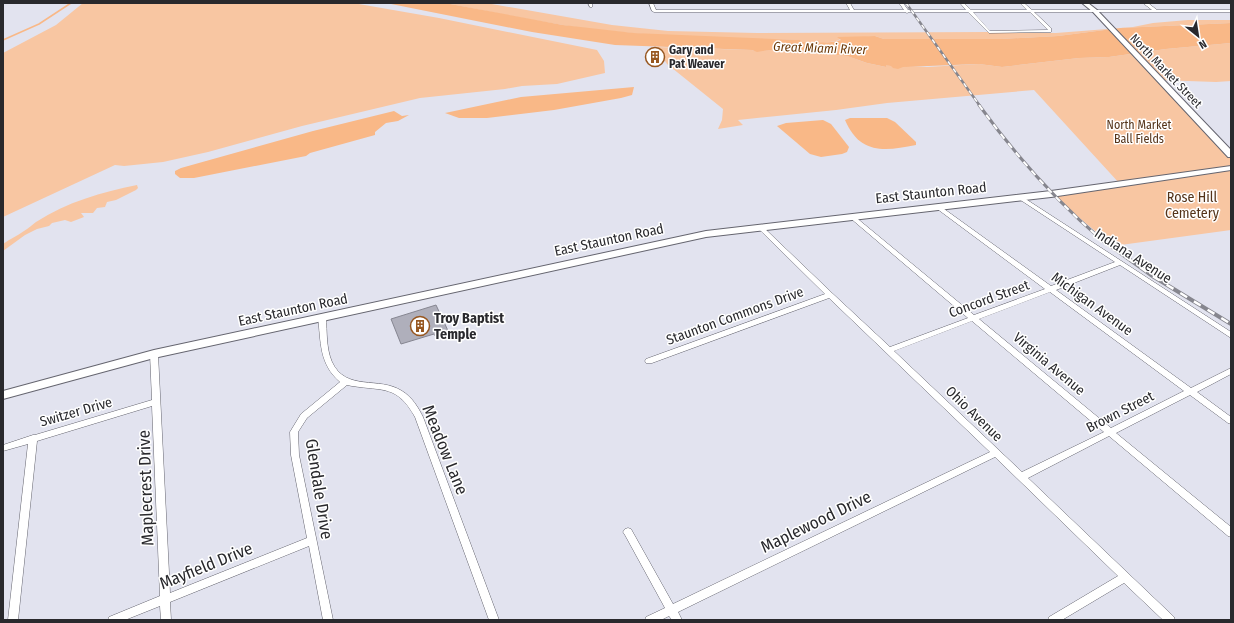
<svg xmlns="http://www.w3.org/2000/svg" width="1234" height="623" font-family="'Fira Sans Condensed',sans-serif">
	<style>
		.green { fill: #f8c6a2 }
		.water { fill: #f9b887 }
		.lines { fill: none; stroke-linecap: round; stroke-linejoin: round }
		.stream { stroke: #f9b887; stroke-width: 1.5 }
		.building { fill: #afafbb; stroke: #868691 }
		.street-casing { stroke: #65656f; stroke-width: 1 }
		.secondary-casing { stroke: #65656f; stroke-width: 2 }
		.street { fill: #fff; fill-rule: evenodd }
		.secondary { fill: #fff; fill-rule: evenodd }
		.rail-far2-casing { stroke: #86868e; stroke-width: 2.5 }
		.rail-far1-casing { stroke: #86868e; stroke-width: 3 }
		.rail-casing { stroke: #86868e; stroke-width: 4 }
		.rail-far2 { stroke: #fff; stroke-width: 1.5; stroke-dasharray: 4.5; stroke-linecap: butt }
		.rail-far1 { stroke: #fff; stroke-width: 2; stroke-dasharray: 6; stroke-linecap: butt }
		.rail { stroke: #fff; stroke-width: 2.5; stroke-dasharray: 8; stroke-linecap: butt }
		.labels { text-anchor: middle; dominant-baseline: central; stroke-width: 3; stroke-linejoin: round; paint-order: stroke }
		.far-poi-label { font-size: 12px; font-weight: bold; fill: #29292d; stroke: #fff; text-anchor: start }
		.far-street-label { font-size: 12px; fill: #29292d; stroke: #fff }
		.far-park-label { font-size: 12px; fill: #543319; stroke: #fff }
		.far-water-label { font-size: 13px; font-style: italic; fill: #6c3907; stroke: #fff }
		.street-label { font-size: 14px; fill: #29292d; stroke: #fff }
		.park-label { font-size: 14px; fill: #543319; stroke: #fff }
		.poi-label { font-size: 14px; font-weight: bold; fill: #29292d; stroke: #fff; text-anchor: start }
		.near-street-label { font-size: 17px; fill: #29292d; stroke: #fff }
	</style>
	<rect width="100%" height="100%" fill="#e2e3ef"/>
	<g class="green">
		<path d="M83,3H353L439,18L597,50L604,61L605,73L557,84L522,86L505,89L420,98L302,126L208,152L163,162L124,166L115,165L3,217V53L56,25Z"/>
		<path d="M445,3H486L612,25L668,31L757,33L989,32L1056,33L1133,27L1153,23L1188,20H1231V23L1120,28L1058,36L1000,39H884L875,36L841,39L836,41L824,43L802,42L799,40C730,39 660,37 591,29C542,23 493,12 445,3Z"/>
		<path d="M1231,43V81L1216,82L1159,80L1231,155V230L1113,246L1051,194L1120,184L1034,90L887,103L836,110L738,120L743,125L718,129L722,120L723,109L667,64L656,47L752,50L755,51L769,50H785L847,56L867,63L886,67V65L927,67L979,64L1002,67L1079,58L1109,57L1166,49Z"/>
		<path d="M137,185L138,188L136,190L116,200L107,202L105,207L97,208L93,213H81L84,217L71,222L65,220L52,223L49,226L37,229L25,235L3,251V244C10,239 17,236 24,231C29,228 32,225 36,222C67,202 102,192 137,185Z"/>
	</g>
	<g class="water">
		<path d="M386,3H445L563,25L634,33L800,40L802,42C815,42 828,44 841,40L837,37L875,36L884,39H1000L1058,36L1120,28L1231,23V43L1166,49L1109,57L1079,58L1002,67L979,64L903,67L898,69L893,68L891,66L886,65V67L867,63L847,56L785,50H769L757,52L752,50L615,45L532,32Z"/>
		<path d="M634,87L632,95L621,98L554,110L487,118H459L445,113L521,97Z"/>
		<path d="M394,111L402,116L409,115L398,121L386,123L375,132V135L310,153L306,156L194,178H180L175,174V171L181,168L313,131Z"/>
		<path d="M850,118H887L895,122L916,142V145C885,151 860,155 845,120Z"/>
		<path d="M823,120L831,124L849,147L847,152L842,154L821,157L810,154L777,126L786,123Z"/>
	</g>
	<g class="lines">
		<path class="stream" d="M3,40L39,24L71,3"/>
	</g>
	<path class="building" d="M436,305L450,335L437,339L434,334L401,344L391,319Z"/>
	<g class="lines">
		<g class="street-casing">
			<g id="street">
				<path d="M588,3H592V7H590Z"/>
				<path d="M649,3H653L656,10H850L846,3H850L854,10H904L899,3H903L908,10H966L960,3H964L971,10H1027L1020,3H1024L1032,10H1152L1143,3H1148L1157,10H1231V12H1034L1051,28V32L989,33L968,12H909L907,13L905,12H654L652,11ZM973,12H1030L1048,30L990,31Z"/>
				<path d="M1021,196L1231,332V338L1120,265L1056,290L1191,388L1231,368V374L1197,392L1231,417V424L1228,423L1190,395L1116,433L1231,527V537L1228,536L1109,436L1028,478L1174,617L1175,620H1163L1124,583L1062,620H1048L1049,617L1118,576L995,457L678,612L682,620H672L669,616L661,620H645L646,617L665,608L625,535L623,532L625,529L628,528L631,529L673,604L990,452L829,298L652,363H646L645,361L646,359L825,294L758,228L757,227L758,226H762L832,293L890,347L968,318L849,217L848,216L849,215H853L974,315L1045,289L936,208V206H940L1051,286L1115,262L1019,199V197ZM1050,292L1184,391L1111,428L979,319ZM972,321L1104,432L1022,472L894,351Z"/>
				<path d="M320,315H324L326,317C327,332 326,348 332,362C346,392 379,376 402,391C412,397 418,407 423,417L499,620H489L415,417C397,385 384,391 352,386L347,385L307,418L298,432L299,455L333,620H323L309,546L170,602L171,620H161L160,606L125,620H108L109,617L160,596L152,406L37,441L18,620H8L28,444L3,451V445L33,435H35L152,400L150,354L151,352H157L158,354L170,593L307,538L291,455L290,432L301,414L340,382C319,364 321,342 318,317Z"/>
			</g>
		</g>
		<g class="secondary-casing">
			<g id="secondary">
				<path d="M1082,3H1088L1097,10L1231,150V157H1228L1093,12Z"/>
				<path d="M1231,166V170L1051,197L706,237L154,358L3,399V391L154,350L706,231L1051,191Z"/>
			</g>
		</g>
		<use href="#street" class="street"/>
		<use href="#secondary" class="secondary"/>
		<g class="rail-far2-casing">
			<path id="rail-far2" d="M906,3L980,106"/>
		</g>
		<g class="rail-far1-casing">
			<path id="rail-far1" d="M979,105C1016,156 1054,199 1102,240"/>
		</g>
		<g class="rail-casing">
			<path id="rail" d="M1101,239L1154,277L1231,324"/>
		</g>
		<use href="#rail-far2" class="rail-far2"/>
		<use href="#rail-far1" class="rail-far1"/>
		<use href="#rail" class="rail"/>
	</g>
	<defs>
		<g id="building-ring" transform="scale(1)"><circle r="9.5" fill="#fff" stroke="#975720" stroke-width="1.5"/><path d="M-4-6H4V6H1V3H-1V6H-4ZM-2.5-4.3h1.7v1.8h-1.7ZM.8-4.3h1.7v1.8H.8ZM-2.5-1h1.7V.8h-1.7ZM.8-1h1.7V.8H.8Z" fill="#975720"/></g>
	</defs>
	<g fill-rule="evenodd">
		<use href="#building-ring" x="655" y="57"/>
		<use href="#building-ring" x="420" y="326"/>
	</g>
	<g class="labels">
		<g class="far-poi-label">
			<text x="669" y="50">Gary and<tspan x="669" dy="14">Pat Weaver</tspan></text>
		</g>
		<g class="far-street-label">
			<text transform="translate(1166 71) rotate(46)">North Market Street</text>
		</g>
		<g class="far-park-label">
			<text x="1139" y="125">North Market<tspan x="1139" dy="14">Ball Fields</tspan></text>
		</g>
		<g class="far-water-label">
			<text transform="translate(820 48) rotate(2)">Great Miami River</text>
		</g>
		<g class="street-label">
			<text transform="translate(931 193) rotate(-6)">East Staunton Road</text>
			<text transform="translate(609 240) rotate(-12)">East Staunton Road</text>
			<text transform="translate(1133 256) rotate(33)">Indiana Avenue</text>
			<text transform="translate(989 299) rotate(-20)">Concord Street</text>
			<text transform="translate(1092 304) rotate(36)">Michigan Avenue</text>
			<text transform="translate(293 310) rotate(-12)">East Staunton Road</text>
			<text transform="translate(735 316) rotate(-20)">Staunton Commons Drive</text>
			<text transform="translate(1049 364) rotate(40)">Virginia Avenue</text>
			<text transform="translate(76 412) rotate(-16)">Switzer Drive</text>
			<text transform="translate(1120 412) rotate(-27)">Brown Street</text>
			<text transform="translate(974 414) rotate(44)">Ohio Avenue</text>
		</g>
		<g class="park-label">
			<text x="1192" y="197">Rose Hill<tspan x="1192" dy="16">Cemetery</tspan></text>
		</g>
		<g class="poi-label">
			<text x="434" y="318">Troy Baptist<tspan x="434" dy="16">Temple</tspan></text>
		</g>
		<g class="near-street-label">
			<text transform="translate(445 450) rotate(68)">Meadow Lane</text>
			<text transform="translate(146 488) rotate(-92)">Maplecrest Drive</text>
			<text transform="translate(319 489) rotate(81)">Glendale Drive</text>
			<text transform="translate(816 522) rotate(-26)">Maplewood Drive</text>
			<text transform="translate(206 566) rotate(-22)">Mayfield Drive</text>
		</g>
	</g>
	<rect width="1234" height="623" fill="none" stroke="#29292d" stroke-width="8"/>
	<g transform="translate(1198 36) rotate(150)" stroke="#ffffff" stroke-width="3" paint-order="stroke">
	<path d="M0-3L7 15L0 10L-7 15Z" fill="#29292d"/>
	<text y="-6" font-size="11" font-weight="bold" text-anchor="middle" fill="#29292d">N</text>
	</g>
</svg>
